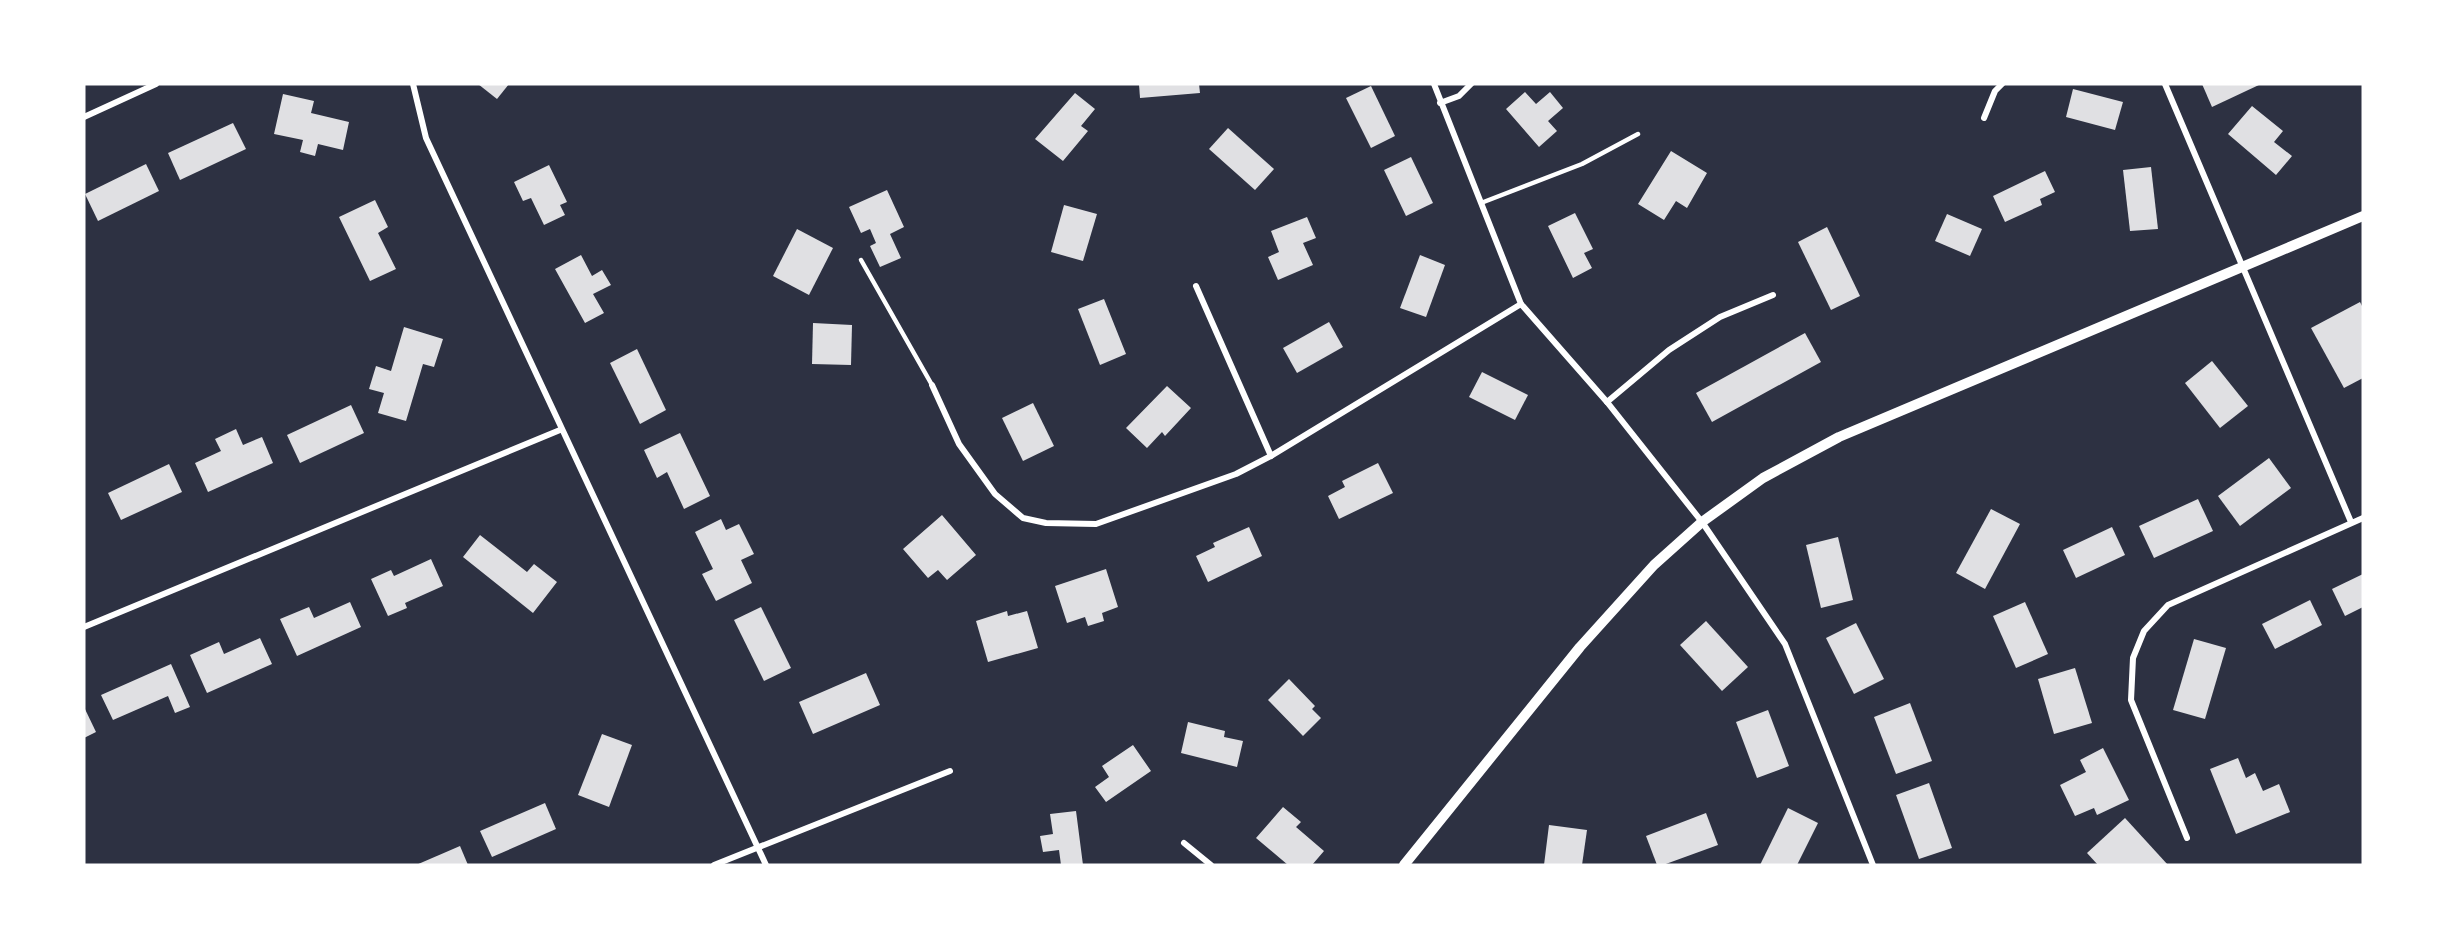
<svg xmlns="http://www.w3.org/2000/svg" width="2447" height="949" font-family="'Public Sans',sans-serif">
	<style>
		.building { fill: #e0e0e3 }
		.lines { fill: none; stroke-linecap: round; stroke-linejoin: round }
		.service { stroke: #fff; stroke-width: 4.5 }
		.minor { stroke: #fff; stroke-width: 6 }
		.tertiary { stroke: #fff; stroke-width: 10 }
	</style>
	<rect width="100%" height="100%" fill="#2d3142"/>
	<g class="building">
		<path d="M478,84H509L497,99Z"/>
		<path d="M1139,84H1199L1200,93L1140,98Z"/>
		<path d="M2202,84H2261L2212,107Z"/>
		<path d="M1371,86L1395,136L1371,148L1346,98Z"/>
		<path d="M2073,89L2123,102L2115,130L2066,117Z"/>
		<path d="M1525,92L1536,104L1550,92L1563,108L1548,121L1557,131L1539,147L1506,109Z"/>
		<path d="M1075,93L1095,109L1081,126L1088,131L1063,161L1035,139Z"/>
		<path d="M283,94L314,101L311,113L349,122L343,150L318,144L315,156L300,152L303,140L274,134Z"/>
		<path d="M2252,106L2283,131L2274,142L2292,156L2276,175L2228,134Z"/>
		<path d="M233,123L246,149L180,180L168,153Z"/>
		<path d="M1228,128L1274,169L1255,190L1209,149Z"/>
		<path d="M1671,151L1707,173L1687,208L1676,201L1664,220L1638,204Z"/>
		<path d="M1411,157L1433,203L1406,216L1384,170Z"/>
		<path d="M146,164L159,191L98,221L85,194Z"/>
		<path d="M549,165L567,202L560,205L565,215L544,225L531,198L523,201L514,182Z"/>
		<path d="M2151,167L2158,229L2130,231L2123,170Z"/>
		<path d="M2045,171L2055,192L2040,199L2042,205L2005,222L1993,196Z"/>
		<path d="M887,190L904,227L890,234L901,258L880,267L870,246L876,243L870,229L861,233L849,207Z"/>
		<path d="M375,200L388,227L378,233L396,269L370,281L339,217Z"/>
		<path d="M1064,205L1097,214L1083,261L1051,252Z"/>
		<path d="M1575,213L1593,249L1584,253L1592,268L1573,278L1548,226Z"/>
		<path d="M1947,214L1982,229L1970,256L1935,241Z"/>
		<path d="M1307,217L1316,238L1303,243L1313,265L1278,280L1268,257L1279,252L1271,231Z"/>
		<path d="M1827,227L1860,296L1831,310L1798,242Z"/>
		<path d="M797,229L833,248L809,295L773,276Z"/>
		<path d="M581,255L592,276L602,270L611,285L593,294L604,313L585,323L555,269Z"/>
		<path d="M1420,255L1445,265L1426,317L1400,308Z"/>
		<path d="M1104,299L1126,354L1100,365L1078,309Z"/>
		<path d="M2360,302L2363,308V378L2344,388L2311,328Z"/>
		<path d="M1329,322L1343,347L1297,373L1283,348Z"/>
		<path d="M813,323L852,325L851,365L812,364Z"/>
		<path d="M404,327L443,339L434,367L423,364L406,421L378,413L384,393L369,389L376,366L391,371Z"/>
		<path d="M1805,333L1821,362L1712,422L1696,393Z"/>
		<path d="M637,349L666,410L640,424L610,363Z"/>
		<path d="M2212,361L2248,406L2220,428L2185,383Z"/>
		<path d="M1482,372L1528,395L1515,420L1469,397Z"/>
		<path d="M1167,386L1191,408L1165,436L1162,432L1147,448L1126,428Z"/>
		<path d="M1033,403L1054,446L1023,461L1002,418Z"/>
		<path d="M351,405L364,433L300,463L287,435Z"/>
		<path d="M236,429L243,445L262,437L273,463L208,492L195,463L221,451L215,439Z"/>
		<path d="M680,433L710,496L684,509L667,472L657,478L644,450Z"/>
		<path d="M2269,458L2291,488L2240,526L2218,496Z"/>
		<path d="M1378,463L1393,493L1339,519L1328,496L1345,487L1342,481Z"/>
		<path d="M169,464L182,492L121,520L108,493Z"/>
		<path d="M2198,499L2213,531L2154,558L2139,526Z"/>
		<path d="M1991,509L2020,524L1985,589L1956,573Z"/>
		<path d="M942,515L976,555L947,580L938,570L928,578L903,549Z"/>
		<path d="M721,519L726,530L739,524L754,554L741,560L752,583L716,601L702,574L713,569L695,532Z"/>
		<path d="M1249,527L1262,556L1208,582L1196,556L1215,547L1213,543Z"/>
		<path d="M2112,527L2125,555L2076,578L2063,550Z"/>
		<path d="M480,535L527,572L534,564L557,582L533,613L463,557Z"/>
		<path d="M1838,537L1853,600L1821,608L1806,545Z"/>
		<path d="M431,559L443,586L405,603L407,608L388,616L371,579L391,570L394,576Z"/>
		<path d="M1106,569L1118,607L1102,613L1104,621L1088,626L1085,617L1067,623L1055,586Z"/>
		<path d="M2363,574V607L2345,616L2332,589Z"/>
		<path d="M2310,600L2322,625L2275,649L2262,624Z"/>
		<path d="M350,602L361,627L297,656L280,619L309,607L314,618Z"/>
		<path d="M2025,602L2048,654L2016,668L1993,616Z"/>
		<path d="M761,607L791,668L764,681L734,620Z"/>
		<path d="M1007,611L1008,616L1027,611L1038,648L988,662L976,621Z"/>
		<path d="M1706,621L1748,667L1722,691L1680,645Z"/>
		<path d="M1856,623L1884,679L1854,694L1826,638Z"/>
		<path d="M260,638L272,664L207,693L190,655L219,642L224,654Z"/>
		<path d="M2194,639L2226,648L2205,719L2173,710Z"/>
		<path d="M171,664L190,707L175,713L168,696L113,720L101,695Z"/>
		<path d="M2075,668L2092,723L2054,734L2038,679Z"/>
		<path d="M866,673L880,705L813,734L799,702Z"/>
		<path d="M1289,679L1315,706L1312,709L1321,718L1303,736L1268,700Z"/>
		<path d="M1910,703L1932,761L1896,774L1874,717Z"/>
		<path d="M84,707L96,732L84,738Z"/>
		<path d="M1768,710L1789,766L1757,778L1736,722Z"/>
		<path d="M1188,722L1225,731L1224,737L1243,741L1237,767L1181,753Z"/>
		<path d="M602,734L632,745L609,807L578,795Z"/>
		<path d="M1133,745L1151,771L1106,802L1095,787L1109,777L1102,766Z"/>
		<path d="M2103,748L2129,800L2097,815L2094,808L2075,816L2060,785L2086,772L2080,760Z"/>
		<path d="M2238,758L2246,778L2255,773L2263,791L2279,784L2290,812L2236,834L2210,769Z"/>
		<path d="M1929,783L1952,848L1919,859L1896,795Z"/>
		<path d="M545,803L556,829L492,857L480,831Z"/>
		<path d="M1283,807L1301,822L1296,827L1324,851L1312,865H1288L1256,838Z"/>
		<path d="M1788,808L1818,823L1797,865H1760Z"/>
		<path d="M1076,811L1083,865H1061L1059,850L1043,852L1040,836L1053,834L1050,814Z"/>
		<path d="M1706,813L1718,845L1663,865H1657L1646,836Z"/>
		<path d="M2125,818L2168,865H2098L2087,853Z"/>
		<path d="M1549,825L1587,830L1582,865H1544Z"/>
		<path d="M460,846L468,865H416Z"/>
	</g>
	<g class="lines">
		<g class="service">
			<path d="M1481,203L1582,164L1638,134"/>
			<path d="M861,260L932,385"/>
		</g>
		<g class="minor">
			<path d="M413,84L426,138L766,865"/>
			<path d="M1434,84L1521,304L1607,402L1702,522L1785,644L1873,865"/>
			<path d="M2165,84L2351,522"/>
			<path d="M1440,103L1459,96L1471,84"/>
			<path d="M84,117L156,84"/>
			<path d="M1984,118L1995,91L2002,84"/>
			<path d="M1196,286L1271,456"/>
			<path d="M932,385L959,444L995,494L1023,518L1046,523L1096,524L1236,474L1271,456L1521,304"/>
			<path d="M1607,402L1669,350L1720,317L1773,295"/>
			<path d="M84,627L560,430"/>
			<path d="M2187,838L2131,700L2133,658L2144,631L2168,605L2363,518"/>
			<path d="M1184,843L1211,865"/>
			<path d="M714,865L950,771"/>
		</g>
		<path class="tertiary" d="M1404,865L1580,647L1654,565L1702,522L1763,478L1839,437L2363,216"/>
	</g>
	<rect width="2447" height="949" fill="none" stroke="#ffffff" stroke-width="171"/>
</svg>
